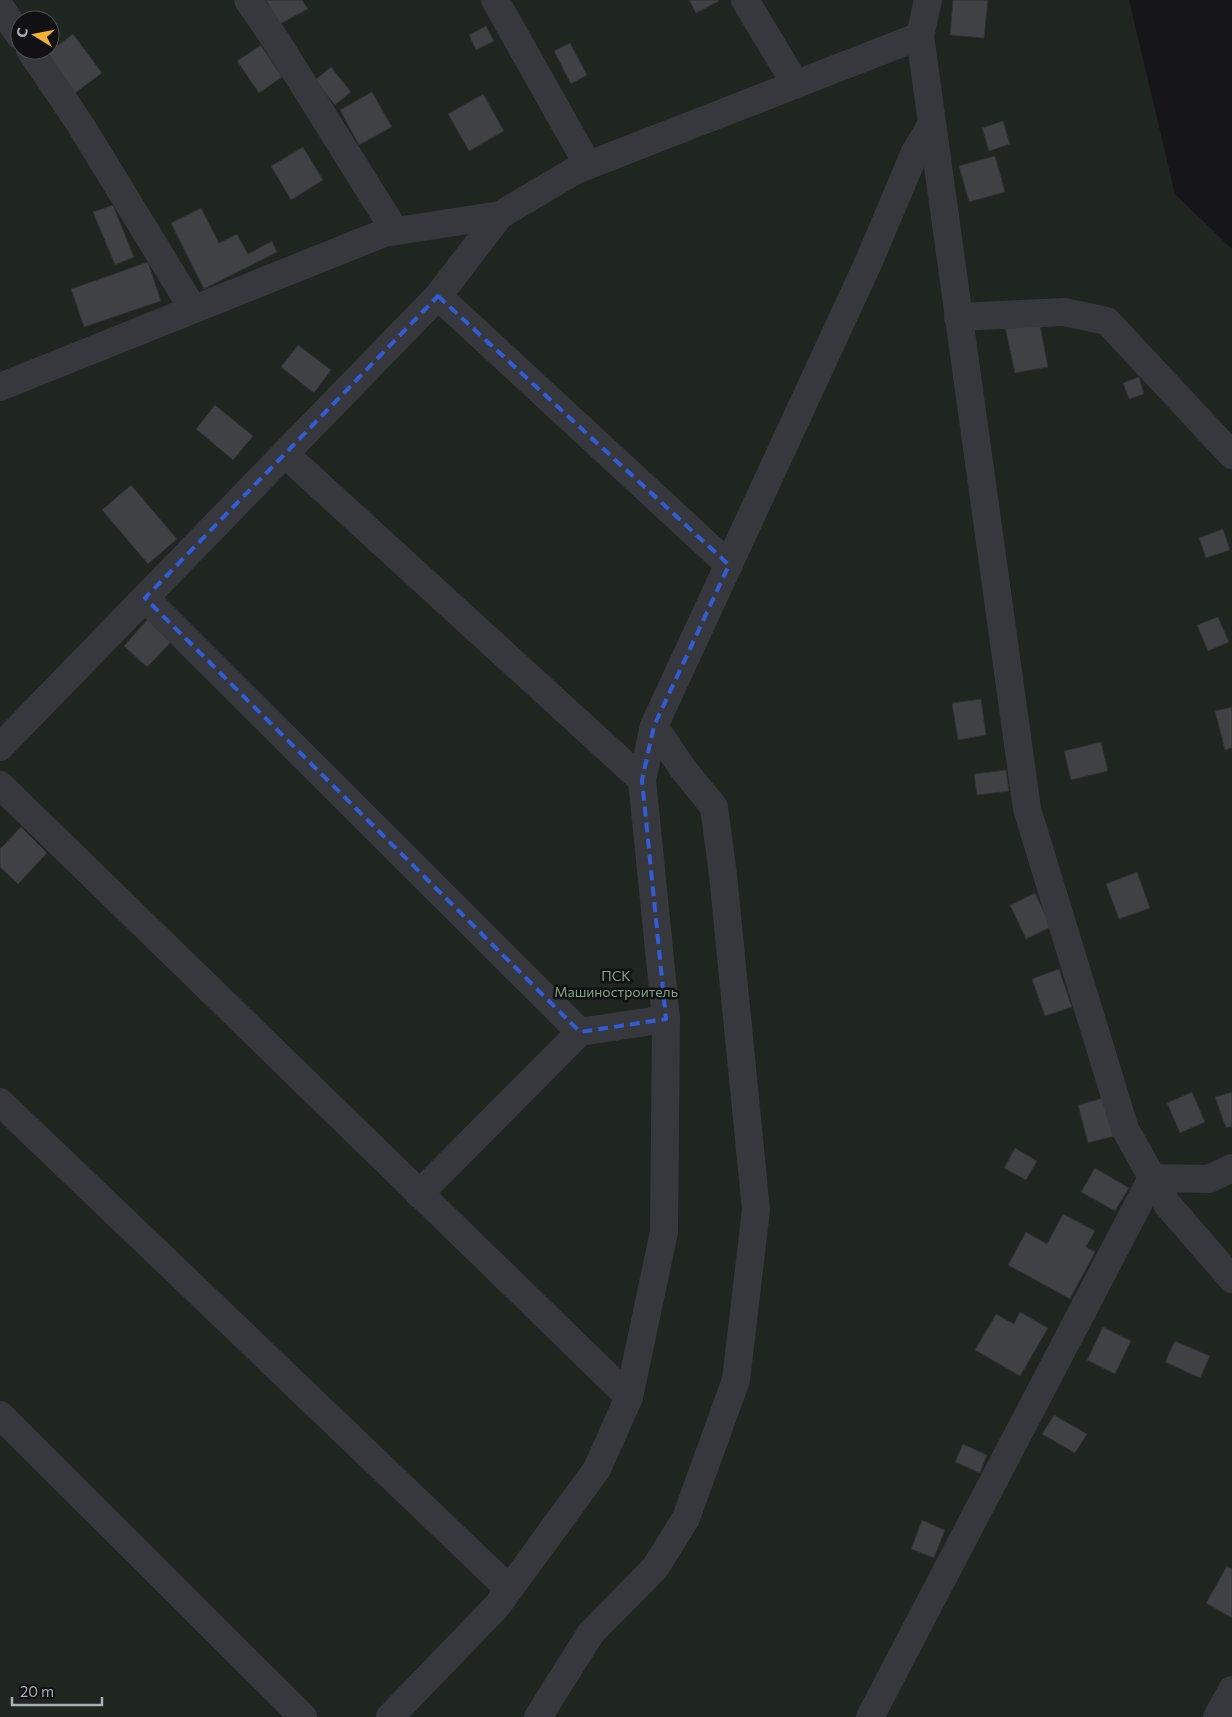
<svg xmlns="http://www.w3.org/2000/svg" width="1232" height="1717" font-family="Commissioner,sans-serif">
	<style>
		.green { fill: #1e261f; fill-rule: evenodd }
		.building { fill: #404145; stroke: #303034 }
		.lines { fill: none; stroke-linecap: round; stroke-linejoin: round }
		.minor { stroke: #37383d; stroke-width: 28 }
		.marked { fill: none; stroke: #325cd3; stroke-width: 4; stroke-dasharray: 10 6; stroke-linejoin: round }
		.labels { text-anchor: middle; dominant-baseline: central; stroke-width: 5; stroke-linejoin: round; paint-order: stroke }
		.park-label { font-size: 14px; fill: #7fa381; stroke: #111113 }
	</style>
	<rect width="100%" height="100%" fill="#161618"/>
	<path class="green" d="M0,0H1129L1175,194L1232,249V1717H0ZM20,20H50V50H20Z"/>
	<g class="building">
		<path d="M266,0H302L308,9L280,24Z"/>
		<path d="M689,0H718L719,1L696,13Z"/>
		<path d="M953,0H988L984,38L950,35Z"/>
		<path d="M486,26L494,41L476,50L469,35Z"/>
		<path d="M73,34L102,73L75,93L46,54Z"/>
		<path d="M570,43L587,75L571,84L554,51Z"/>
		<path d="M261,45L282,77L259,93L237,61Z"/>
		<path d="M331,67L351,92L335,105L315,80Z"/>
		<path d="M372,92L392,127L359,145L340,110Z"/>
		<path d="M483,94L504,131L469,151L448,114Z"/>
		<path d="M1003,121L1010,144L989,151L982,128Z"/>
		<path d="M303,147L323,180L291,200L271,166Z"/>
		<path d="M995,156L1005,192L969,202L959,166Z"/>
		<path d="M113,205L134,257L115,265L93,212Z"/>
		<path d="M201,208L219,243L237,234L248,254L272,241L277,252L204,289L171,223Z"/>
		<path d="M148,262L161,301L84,327L71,289Z"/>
		<path d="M1039,320L1048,367L1015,373L1005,327Z"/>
		<path d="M298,345L331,370L314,393L281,367Z"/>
		<path d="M1139,377L1144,394L1129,399L1123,383Z"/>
		<path d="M215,405L253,436L233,460L196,429Z"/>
		<path d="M131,485L177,539L148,564L102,510Z"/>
		<path d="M1223,529L1230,550L1206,558L1199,538Z"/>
		<path d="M1218,617L1229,642L1208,651L1197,625Z"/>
		<path d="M148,619L172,641L147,667L124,646Z"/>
		<path d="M981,699L986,735L958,740L952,703Z"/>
		<path d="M1232,707V748L1225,750L1215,711Z"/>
		<path d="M1101,742L1108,771L1071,780L1064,751Z"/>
		<path d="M1006,770L1009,791L977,795L974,774Z"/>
		<path d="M21,827L47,853L18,884L0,867V849Z"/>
		<path d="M1137,872L1150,908L1119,919L1106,884Z"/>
		<path d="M1035,893L1051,927L1026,939L1010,905Z"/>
		<path d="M1059,969L1072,1007L1045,1016L1032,979Z"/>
		<path d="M1192,1092L1205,1122L1180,1133L1167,1103Z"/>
		<path d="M1232,1092V1126L1226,1128L1215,1097Z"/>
		<path d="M1107,1097L1118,1135L1088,1143L1078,1105Z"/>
		<path d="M1015,1148L1037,1161L1026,1180L1004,1168Z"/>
		<path d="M1095,1168L1129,1188L1115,1211L1081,1192Z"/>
		<path d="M1063,1214L1095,1231L1086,1247L1095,1252L1070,1299L1008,1265L1026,1232L1047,1244Z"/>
		<path d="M1020,1312L1048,1328L1020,1376L975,1350L996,1314L1014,1324Z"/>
		<path d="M1103,1327L1131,1341L1115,1374L1087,1360Z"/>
		<path d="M1175,1341L1210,1356L1200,1378L1165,1362Z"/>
		<path d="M1054,1415L1087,1434L1075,1453L1042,1434Z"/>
		<path d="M963,1444L987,1455L980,1473L955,1462Z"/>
		<path d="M922,1520L945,1530L934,1558L911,1549Z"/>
		<path d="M1227,1566L1232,1569V1618L1206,1603Z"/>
	</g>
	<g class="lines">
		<g class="minor">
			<path d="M248,0L277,42L395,231"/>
			<path d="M495,0L588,165"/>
			<path d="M745,0L796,85"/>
			<path d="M928,0L920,36L1027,809L1125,1129L1167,1204L1232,1279"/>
			<path d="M0,7L20,36"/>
			<path d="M30,50L80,124L193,309"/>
			<path d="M438,296L729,565"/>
			<path d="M958,317L1064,312L1107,321L1232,455"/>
			<path d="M0,387L384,233L500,215"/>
			<path d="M285,454L642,780"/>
			<path d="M145,598L580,1032L666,1019"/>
			<path d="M0,747L438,296L500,215L576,170L920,36"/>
			<path d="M0,785L629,1397"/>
			<path d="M0,1102L509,1589"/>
			<path d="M419,1194L580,1032"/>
			<path d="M0,1415L303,1717"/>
			<path d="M390,1717L497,1606L597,1469L629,1397L664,1232L666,1019L642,780L654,726L870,259L915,152L932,124"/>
			<path d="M538,1717L591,1633L655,1568L686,1518L736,1380L756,1210L723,875L714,807L683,769L654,726"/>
			<path d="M870,1717L1152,1178L1209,1179L1232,1168"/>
			<path d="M1217,1717L1232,1690"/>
		</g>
	</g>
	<path class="marked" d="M438,296L729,565L654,726L642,780L666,1019L580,1032L145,598Z"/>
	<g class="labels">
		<g class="park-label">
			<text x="616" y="975">ПСК<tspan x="616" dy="16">Машиностроитель</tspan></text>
		</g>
	</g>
	<g transform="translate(35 35) rotate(280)"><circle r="24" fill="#111113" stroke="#4d4f55"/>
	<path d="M0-4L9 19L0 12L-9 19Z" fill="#f2b134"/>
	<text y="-8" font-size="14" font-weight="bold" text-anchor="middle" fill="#a8adb8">С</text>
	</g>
	<path d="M12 1697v8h90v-8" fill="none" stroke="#a8adb8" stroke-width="2.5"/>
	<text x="20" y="1697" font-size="15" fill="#a8adb8" stroke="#111113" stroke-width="4" paint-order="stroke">20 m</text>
</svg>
